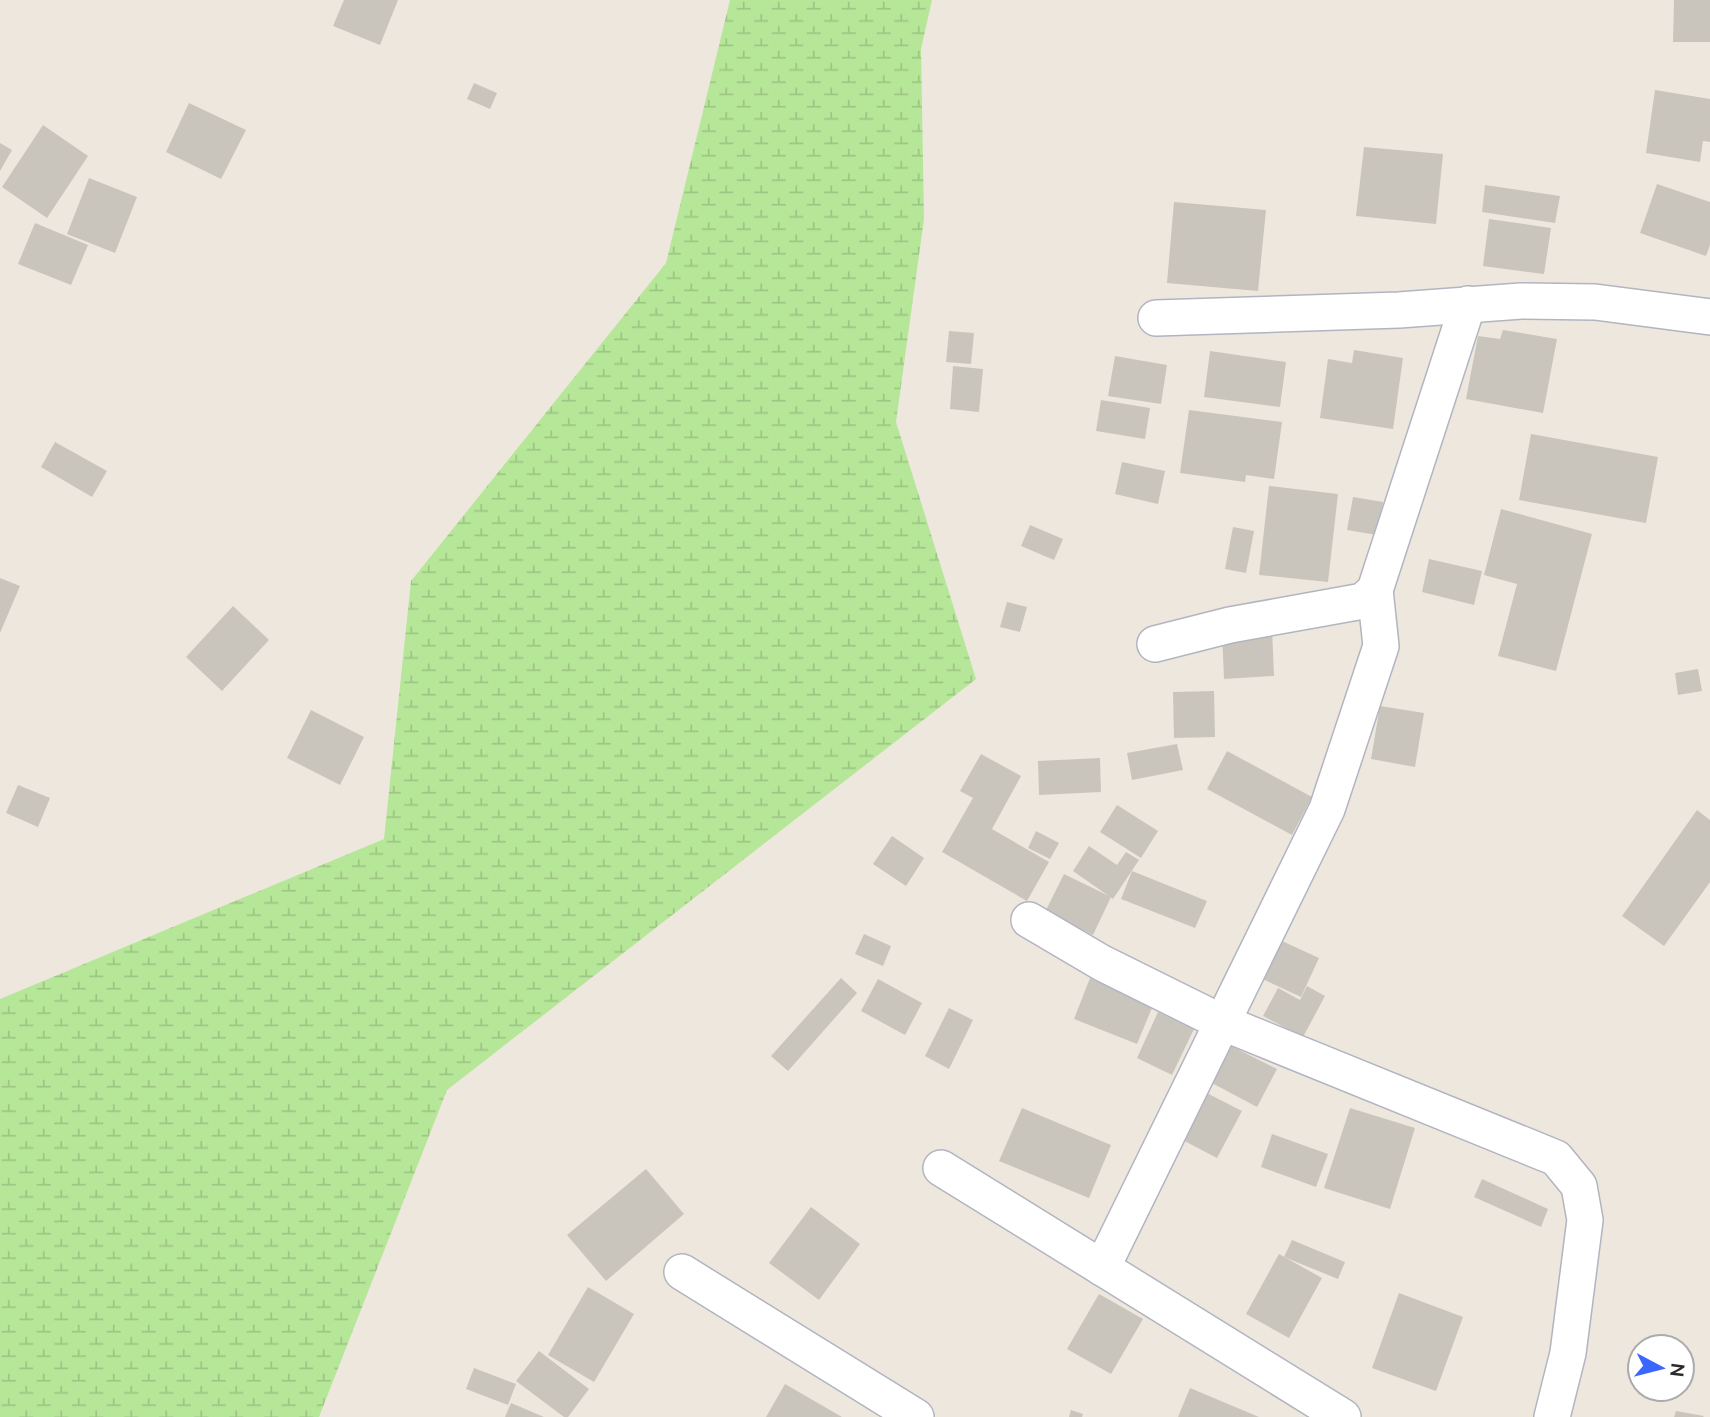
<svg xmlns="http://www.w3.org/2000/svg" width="1710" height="1417" font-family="Ubuntu,sans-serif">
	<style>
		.wetland { fill: url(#wetland-marsh) }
		.building { fill: #c9c5bd }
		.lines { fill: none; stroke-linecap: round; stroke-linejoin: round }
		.minor-casing { stroke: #b2b5c0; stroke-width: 38 }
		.minor { stroke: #fff; stroke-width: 35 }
	</style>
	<defs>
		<pattern id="wetland-marsh" width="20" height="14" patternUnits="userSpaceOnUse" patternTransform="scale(1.75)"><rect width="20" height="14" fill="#b6e799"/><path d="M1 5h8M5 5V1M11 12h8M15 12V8" fill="none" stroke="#9dc684"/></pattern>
	</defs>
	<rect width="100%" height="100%" fill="#eee7de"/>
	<path class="wetland" d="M730,0H932L921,49L924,219L896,422L976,679L447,1090L319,1417H0V999L384,839L411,581L666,263Z"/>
	<g class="building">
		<path d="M344,0H398L380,45L333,26Z"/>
		<path d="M1674,0H1710V42H1673Z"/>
		<path d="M474,83L497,93L490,109L467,99Z"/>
		<path d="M1655,90L1710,99V142L1703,141L1700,162L1646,153Z"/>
		<path d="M189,103L246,130L221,179L166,152Z"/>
		<path d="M43,125L88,156L47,218L2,187Z"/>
		<path d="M0,143L12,150L0,171Z"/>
		<path d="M1364,147L1443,154L1436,224L1356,216Z"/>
		<path d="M89,178L137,197L115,253L67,234Z"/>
		<path d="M1657,184L1710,202V245L1706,256L1640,233Z"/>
		<path d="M1485,185L1560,196L1555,223L1482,212Z"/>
		<path d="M1174,202L1266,210L1258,291L1167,283Z"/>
		<path d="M1489,219L1551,228L1544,274L1483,266Z"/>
		<path d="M35,223L88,245L71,285L18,264Z"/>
		<path d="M1503,330L1557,339L1543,413L1466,399L1478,336L1500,339Z"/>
		<path d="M949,331L974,333L971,364L946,362Z"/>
		<path d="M1354,350L1403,358L1393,429L1320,418L1328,359L1352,363Z"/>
		<path d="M1210,351L1286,362L1280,407L1204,397Z"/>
		<path d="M1115,356L1167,365L1161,404L1108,396Z"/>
		<path d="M953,366L983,369L979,412L950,409Z"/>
		<path d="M1101,400L1150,408L1145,439L1096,431Z"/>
		<path d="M1189,410L1282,422L1274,479L1246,475L1245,482L1180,473Z"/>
		<path d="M1531,434L1658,457L1646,523L1519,500Z"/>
		<path d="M55,442L107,471L92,497L41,467Z"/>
		<path d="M1122,462L1165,471L1158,504L1115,494Z"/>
		<path d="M1269,486L1338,494L1328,582L1259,575Z"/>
		<path d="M1353,497L1383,502L1377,535L1347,530Z"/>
		<path d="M1501,509L1592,534L1556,671L1498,656L1517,584L1484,575Z"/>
		<path d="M1030,525L1063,539L1054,560L1021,546Z"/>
		<path d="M1233,527L1254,531L1246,573L1225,569Z"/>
		<path d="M1429,559L1482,571L1474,605L1422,592Z"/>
		<path d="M0,578L20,586L0,633Z"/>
		<path d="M1007,602L1027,607L1020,632L1000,627Z"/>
		<path d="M233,606L269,640L222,691L186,657Z"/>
		<path d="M1272,628L1274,676L1224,679L1222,631Z"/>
		<path d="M1698,669L1702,691L1678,695L1675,673Z"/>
		<path d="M1214,691L1215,737L1174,738L1173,692Z"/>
		<path d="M1380,706L1424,713L1415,767L1371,759Z"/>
		<path d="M311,710L364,737L340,785L287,758Z"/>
		<path d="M1177,744L1183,770L1132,780L1127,753Z"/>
		<path d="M1227,751L1312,797L1292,835L1207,789Z"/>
		<path d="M981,754L1021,776L992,829L1049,862L1027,901L942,852L973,798L960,791Z"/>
		<path d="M1100,758L1101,792L1039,795L1038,761Z"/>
		<path d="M18,785L50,798L38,827L6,813Z"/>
		<path d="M1117,805L1158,831L1141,858L1100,832Z"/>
		<path d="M1697,810L1710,820V882L1664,946L1622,916Z"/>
		<path d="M1036,831L1059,843L1050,859L1028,848Z"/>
		<path d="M892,836L924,858L906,886L873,864Z"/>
		<path d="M1089,846L1117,865L1126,852L1139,860L1113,899L1073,871Z"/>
		<path d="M1132,871L1207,901L1195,928L1121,899Z"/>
		<path d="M1064,874L1111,897L1093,935L1045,912Z"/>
		<path d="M1256,929L1319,958L1301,997L1239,968Z"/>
		<path d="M864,934L891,946L883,966L855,954Z"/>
		<path d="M841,978L857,993L788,1071L771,1056Z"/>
		<path d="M1090,978L1154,1003L1137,1044L1074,1019Z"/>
		<path d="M878,979L922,1003L905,1035L861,1011Z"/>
		<path d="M1307,986L1325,996L1303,1037L1263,1016L1278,988L1300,1000Z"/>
		<path d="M949,1008L973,1020L949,1069L925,1056Z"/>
		<path d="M1158,1012L1194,1029L1172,1075L1137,1058Z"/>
		<path d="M1229,1045L1277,1069L1257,1107L1210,1082Z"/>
		<path d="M1195,1087L1242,1111L1217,1158L1171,1134Z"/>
		<path d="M1022,1108L1111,1145L1089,1198L999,1161Z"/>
		<path d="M1350,1108L1415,1128L1390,1209L1324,1188Z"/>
		<path d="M1272,1134L1328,1154L1316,1187L1261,1167Z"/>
		<path d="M646,1169L684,1214L606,1281L567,1235Z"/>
		<path d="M1482,1179L1548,1209L1541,1227L1474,1197Z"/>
		<path d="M811,1207L860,1244L819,1300L769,1263Z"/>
		<path d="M1292,1240L1345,1262L1338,1279L1284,1257Z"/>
		<path d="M1279,1254L1322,1278L1289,1338L1246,1314Z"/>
		<path d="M588,1287L634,1314L594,1382L548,1355Z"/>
		<path d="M1399,1293L1463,1317L1436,1391L1372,1368Z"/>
		<path d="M1099,1294L1143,1319L1111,1374L1067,1349Z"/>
		<path d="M539,1351L589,1389L568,1417H564L516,1381Z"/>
		<path d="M474,1368L516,1384L508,1405L466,1389Z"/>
		<path d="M785,1384L842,1417H766Z"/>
		<path d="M1190,1388L1259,1417H1178Z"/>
		<path d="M511,1403L544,1417H505Z"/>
		<path d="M1071,1410L1083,1414L1082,1417H1069Z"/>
		<path d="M1676,1411L1704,1416L1703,1417H1674Z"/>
	</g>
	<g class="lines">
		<g class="minor-casing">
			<g id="minor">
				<path d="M1156,318L1399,310L1521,301L1595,302L1710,317"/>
				<path d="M1155,644L1230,625L1363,601L1375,590L1468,304"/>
				<path d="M1029,920L1102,963L1221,1022L1556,1158L1579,1186L1585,1220L1568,1353L1552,1417"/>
				<path d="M941,1168L1343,1417"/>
				<path d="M1102,1268L1327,809L1381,646L1375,590"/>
				<path d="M682,1272L916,1417"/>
			</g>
		</g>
		<use href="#minor" class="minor"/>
	</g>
	<g transform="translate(1661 1368) rotate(97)"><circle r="33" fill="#ffffff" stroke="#ababab" stroke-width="2"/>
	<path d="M0-5L12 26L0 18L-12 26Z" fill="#3b66ff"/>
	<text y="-10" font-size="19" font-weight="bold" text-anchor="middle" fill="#2c2c2c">N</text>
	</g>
</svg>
